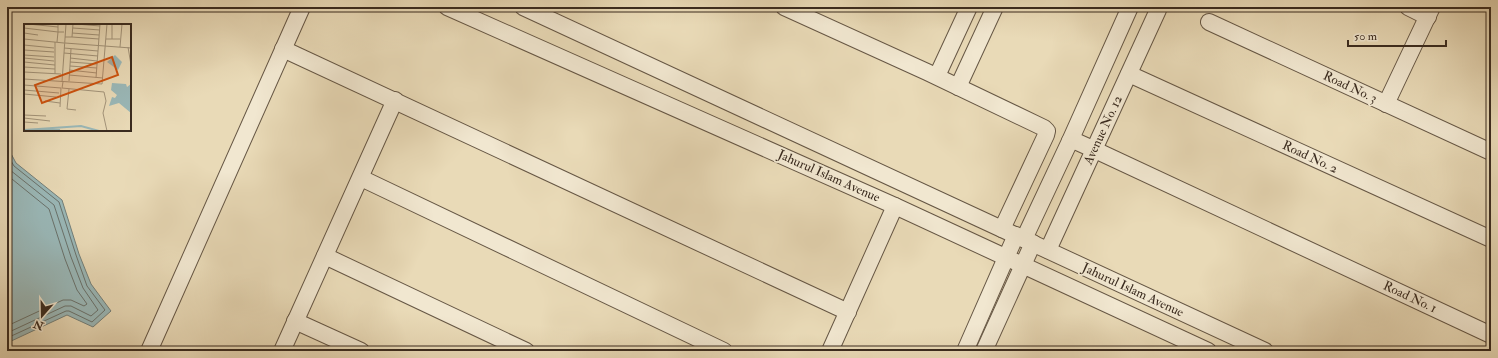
<svg xmlns="http://www.w3.org/2000/svg" width="1498" height="358" font-family="'IM FELL Double Pica',serif">
	<style>
		.water { fill: #9ab8b8; stroke: #74807b }
		.lines { fill: none; stroke-linecap: round; stroke-linejoin: round }
		.shore { stroke: #6a726c; stroke-width: 1 }
		.minor-casing { stroke: #665745; stroke-width: 18 }
		.minor { stroke: #f1e7d0; stroke-width: 16 }
		.labels { text-anchor: middle; dominant-baseline: central; stroke-width: 3.5; stroke-linejoin: round; paint-order: stroke }
		.street-label { font-size: 13px; fill: #3a2b1f; stroke: #f1e7d0 }
		.inset-river { fill: none; stroke: #9ab8b8; stroke-width: 2 }
		.inset-road { fill: none; stroke: #a3947a; stroke-width: 1 }
		.view { fill: #ce520f; fill-opacity: 0.15; stroke: #ce520f; stroke-width: 2 }
		.inset-edge { fill: none; stroke: #3a2b1f; stroke-width: 2 }
	</style>
	<rect width="100%" height="100%" fill="#e9dab7"/>
	<filter id="stains"><feTurbulence type="fractalNoise" baseFrequency=".005" numOctaves="4"/><feColorMatrix values="0 0 0 0 .2 0 0 0 0 .09 0 0 0 0 .02 0 0 0 .5 -.17"/></filter>
	<radialGradient id="worn" r=".72"><stop offset=".6" stop-color="#630" stop-opacity="0"/><stop offset="1" stop-color="#630" stop-opacity=".3"/></radialGradient>
	<path class="water" d="M7,146L16,163L62,200L79,254L91,284L111,311L93,327L67,315L7,343Z"/>
	<g class="lines">
		<g class="shore">
			<path d="M7,154L14,166L59,202L76,255L87,286L105,310L92,322L69,311H66L7,338"/>
			<path d="M7,165L10,170L54,205L71,257L83,288L98,310L91,316L71,306H65L7,333"/>
			<path d="M7,175L49,209L65,259L77,290L87,304L84,306L71,300H63L7,326"/>
		</g>
		<g class="minor-casing">
			<g id="minor">
				<path d="M447,7L895,206L1208,351"/>
				<path d="M523,7L1265,351"/>
				<path d="M784,7L927,72L1044,128L1047,131L1046,135L1002,229"/>
				<path d="M1408,7L1428,17"/>
				<path d="M1209,22L1491,152"/>
				<path d="M283,49L848,312"/>
				<path d="M1129,74L1491,239"/>
				<path d="M937,76L969,7"/>
				<path d="M958,87L995,7"/>
				<path d="M1386,104L1432,7"/>
				<path d="M1070,141H1075L1095,150L1491,335"/>
				<path d="M361,178L724,351"/>
				<path d="M1024,239L1070,141L1130,7"/>
				<path d="M1048,250L1158,10"/>
				<path d="M325,256L526,351"/>
				<path d="M295,321L361,351"/>
				<path d="M149,351L302,7"/>
				<path d="M282,351L395,100"/>
				<path d="M830,351L895,206"/>
				<path d="M965,351L1016,235"/>
				<path d="M984,351L1033,243"/>
			</g>
		</g>
		<use href="#minor" class="minor"/>
	</g>
	<g class="labels">
		<g class="street-label">
			<text transform="translate(1350 87) rotate(25)">Road No. 3</text>
			<text transform="translate(1103 130) rotate(-65)">Avenue No. 12</text>
			<text transform="translate(1310 157) rotate(25)">Road No. 2</text>
			<text transform="translate(829 176) rotate(24)">Jahurul Islam Avenue</text>
			<text transform="translate(1133 290) rotate(25)">Jahurul Islam Avenue</text>
			<text transform="translate(1410 297) rotate(25)">Road No. 1</text>
		</g>
	</g>
	<g transform="translate(24 24)">
		<rect width="107" height="107" fill="#e9dab7"/>
		<path d="M91,31L98,38L94,46L83,38ZM88,59L102,60L103,63L107,60V89L95,79L85,82L88,73L91,74L93,71L87,66Z" fill="#9ab8b8"/>
		<path class="inset-river" d="M23,105L36,106M0,106L57,102L75,107M45,107H64"/>
		<path class="inset-road" d="M4,0L34,3M34,0V8H40M52,0L76,2M0,4L34,8L33,18M49,4L76,6M0,9L14,11M48,9L75,11M41,13H48L49,0M48,13L75,15M0,15L40,19M82,15H96M88,15V0M41,19L107,24M0,21L30,24M96,23L98,0M104,23L107,41M40,24L74,27M0,26L30,28M40,29L74,32M0,31L30,33M0,34L30,37M46,34L73,37M0,38L31,41M46,38L73,40M46,42L73,44M0,43L31,45M45,46L73,49M0,48L37,50M31,50V18M45,51L79,54M72,54L76,0M0,55L78,60M45,57L47,25M38,58L42,0M39,58L38,64L80,68L82,77L79,89L83,107M78,60L83,0M0,61L37,64M45,65L43,85L52,86M0,66L35,69M0,70L32,73M21,77L36,79M36,83L37,64M0,91L22,92M0,94L26,97M0,98L14,99"/>
		<path class="view" d="M88,33L94,51L18,79L11,61Z"/>
		<rect width="107" height="107" class="inset-edge"/>
	</g>
	<rect width="1498" height="358" fill="none" stroke="#e9dab7" stroke-width="24"/>
	<rect x="8" y="8" width="1482" height="342" fill="none" stroke="#3a2b1f" stroke-width="2"/>
	<rect x="12" y="12" width="1474" height="334" fill="none" stroke="#3a2b1f"/>
	<g transform="translate(42 316) rotate(200)" stroke="#f1e7d0" stroke-width="3" paint-order="stroke">
	<path d="M0-3L7 15L0 10L-7 15Z" fill="#3a2b1f"/>
	<text y="-6" font-size="11" font-weight="bold" text-anchor="middle" fill="#3a2b1f">N</text>
	</g>
	<path d="M1348 40v6h98v-6" fill="none" stroke="#3a2b1f" stroke-width="2"/>
	<text x="1354" y="40" font-size="12" fill="#3a2b1f" stroke="#f1e7d0" stroke-width="3" paint-order="stroke">50 m</text>
	<rect width="100%" height="100%" filter="url(#stains)"/>
	<rect width="100%" height="100%" fill="url(#worn)"/>
</svg>
